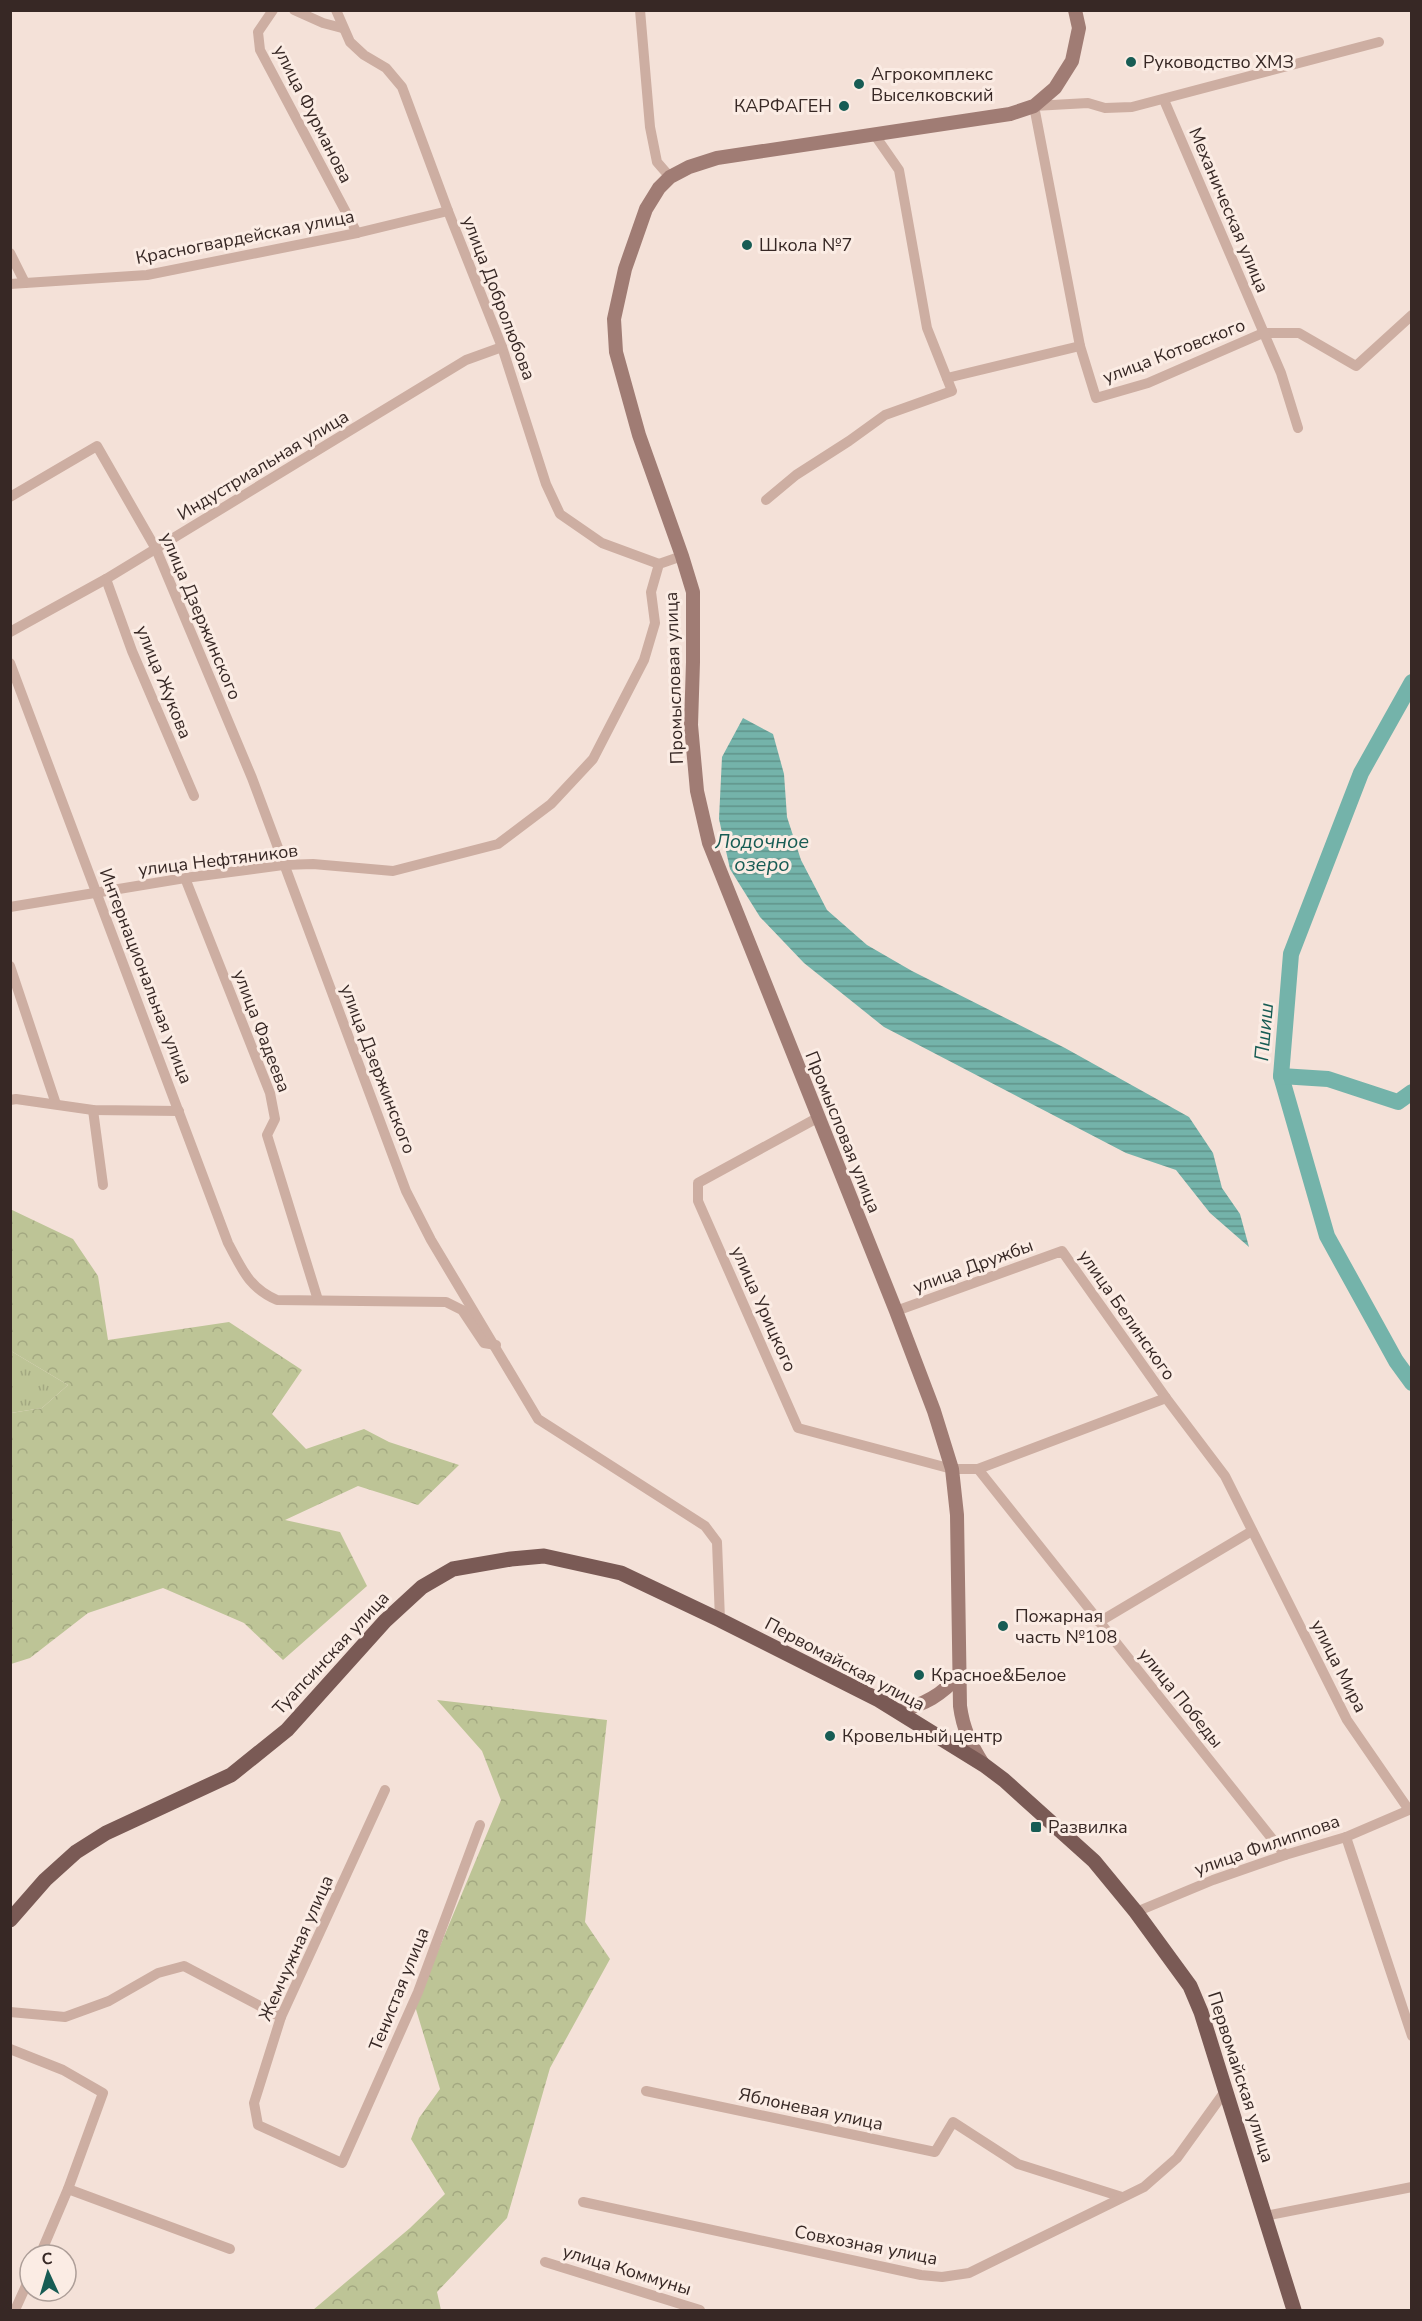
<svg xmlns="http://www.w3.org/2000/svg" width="1422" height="2321" font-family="'Nunito Sans',sans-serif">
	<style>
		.grass { fill: url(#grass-tufts) }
		.forest { fill: url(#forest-crowns) }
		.water { fill: url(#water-rules) }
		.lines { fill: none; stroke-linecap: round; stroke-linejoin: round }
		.river { stroke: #74b3aa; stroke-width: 16 }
		.minor { stroke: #cdaea2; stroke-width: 10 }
		.secondary { stroke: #a07c74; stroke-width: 14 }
		.primary { stroke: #7a5a55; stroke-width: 15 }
		.poi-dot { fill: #175c54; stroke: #fbece4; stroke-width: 2 }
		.labels { text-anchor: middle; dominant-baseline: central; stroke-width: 6; stroke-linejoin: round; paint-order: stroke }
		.poi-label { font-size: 18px; fill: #372825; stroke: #fbece4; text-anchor: start }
		.street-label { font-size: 18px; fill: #372825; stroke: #fbece4 }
		.water-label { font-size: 20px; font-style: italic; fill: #175c54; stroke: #fbece4 }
	</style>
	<defs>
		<pattern id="grass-tufts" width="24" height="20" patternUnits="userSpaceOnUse" patternTransform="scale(1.5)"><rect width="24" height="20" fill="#bdc496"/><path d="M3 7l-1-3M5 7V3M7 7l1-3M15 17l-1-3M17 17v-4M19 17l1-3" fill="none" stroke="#a3a881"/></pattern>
		<pattern id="forest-crowns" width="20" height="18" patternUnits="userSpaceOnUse" patternTransform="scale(1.5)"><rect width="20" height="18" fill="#bdc496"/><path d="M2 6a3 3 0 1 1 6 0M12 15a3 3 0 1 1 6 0" fill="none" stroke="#a3a881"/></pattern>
		<pattern id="water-rules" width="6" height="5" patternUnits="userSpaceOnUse" patternTransform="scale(1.5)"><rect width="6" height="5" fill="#74b3aa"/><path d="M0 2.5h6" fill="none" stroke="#60928a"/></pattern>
	</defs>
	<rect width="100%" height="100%" fill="#f4e1d8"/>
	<path class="grass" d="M11,1351L68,1385L42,1408L11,1413Z"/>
	<g class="forest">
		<path d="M10,1209L73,1239L98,1276L108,1340L229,1322L302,1370L272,1414L306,1449L364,1429L389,1442L459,1465L418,1505L358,1486L285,1520L340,1532L367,1586L283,1660L244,1623L163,1588L88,1613L30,1658L11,1664V1413L42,1408L68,1385L11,1351Z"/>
		<path d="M437,1700L607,1720L585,1922L610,1959L550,2068L507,2218L437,2292L441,2310H313L410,2228L445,2194L411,2139L419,2118L440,2089L415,2006L501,1800L482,1751Z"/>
	</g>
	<path class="water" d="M743,718L773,734L784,774L787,817L801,860L827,910L867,945L912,971L1065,1048L1189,1117L1213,1153L1222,1188L1240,1214L1249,1247L1210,1213L1176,1170L1126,1153L884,1027L804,963L760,917L730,869L719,819L722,757Z"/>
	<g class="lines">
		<g class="river">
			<path d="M1412,682L1361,773L1291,954L1281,1076L1327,1236L1396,1361L1412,1383"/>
			<path d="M1281,1076L1328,1079L1398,1102L1412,1092"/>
		</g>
		<g class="minor">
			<path d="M273,10L258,32L260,50L357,233"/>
			<path d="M294,10L323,23L342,28"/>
			<path d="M336,10L350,42L364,55L386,68L402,87L448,211L502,347L546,484L560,514L602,543L659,564"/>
			<path d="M640,10L650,127L657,162L670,177"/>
			<path d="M1379,42L1132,107L1105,108L1088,103L1034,106L1080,346L1096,398L1148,383L1263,333H1299L1356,366L1412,315"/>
			<path d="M1164,100L1281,373L1298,428"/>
			<path d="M10,253L25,283"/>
			<path d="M10,284L147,275L357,233L448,211"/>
			<path d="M947,378L1080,346"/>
			<path d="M10,497L97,446L156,549L252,778L406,1191L431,1240L538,1419L705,1526L717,1542L720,1620"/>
			<path d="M766,500L796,475L849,441L885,415L952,391L927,328L899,170L874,134"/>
			<path d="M106,579L132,651L194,796"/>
			<path d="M10,632L106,579L466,360L502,347"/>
			<path d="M10,663L228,1243C242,1269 249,1288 277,1300L446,1302L462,1310L484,1343L496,1345"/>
			<path d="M185,878L270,1093L275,1119L267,1135L318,1300"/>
			<path d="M10,907L185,878L283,865L313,864L393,871L498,844L551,804L593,759L644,660L655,623L651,592L659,564L682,556"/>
			<path d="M10,966L56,1104"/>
			<path d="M10,1100L16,1099L93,1110L179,1111"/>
			<path d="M93,1110L103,1185"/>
			<path d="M819,1117L698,1183V1201L798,1428L952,1469H978L1285,1855"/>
			<path d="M896,1311L1062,1251L1166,1398L1225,1476L1347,1720L1409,1810L1346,1837L1285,1855L1213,1880L1136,1912"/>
			<path d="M978,1469L1166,1398"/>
			<path d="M1099,1622L1252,1531"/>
			<path d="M385,1790L281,2017L254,2103L258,2125L342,2163L418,1992L480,1825"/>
			<path d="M1346,1837L1412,2036"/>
			<path d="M10,2012L65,2017L109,2001L158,1973L184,1966L281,2017"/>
			<path d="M10,2049L63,2070L103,2093L68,2189L40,2255"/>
			<path d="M646,2091L935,2152L953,2122L1018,2164L1122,2197"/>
			<path d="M68,2189L230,2249"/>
			<path d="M583,2202L921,2275L942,2277L969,2273L1144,2187L1177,2158L1226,2090"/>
			<path d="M1265,2216L1412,2187"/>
			<path d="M545,2262L700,2310"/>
			<path d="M15,2310L30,2277"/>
		</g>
		<g class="secondary">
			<path d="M898,1711C924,1705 942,1695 960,1674"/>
			<path d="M983,1764C971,1745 963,1729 960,1706L957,1515L952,1469L934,1411L896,1311L709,843L697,791L691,725L693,662V592L682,556L639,435L616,352L614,319L625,269L646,209L659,188L670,177L689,167L717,158L1010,114L1034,106L1055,88L1072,61L1079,28L1075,10"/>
		</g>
		<path class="primary" d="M10,1920L45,1880L76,1852L106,1833L231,1775L287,1730L385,1621L422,1587L453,1569L511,1559L544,1556L621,1573L720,1620L879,1700L984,1765L1004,1780L1094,1861L1136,1912L1190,1986L1201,2012L1294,2310"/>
	</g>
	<g class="poi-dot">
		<circle cx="1131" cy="62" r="6"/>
		<circle cx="859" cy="84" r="6"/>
		<circle cx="844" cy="106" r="6"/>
		<circle cx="747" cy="245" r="6"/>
		<circle cx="1003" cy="1626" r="6"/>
		<circle cx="919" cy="1675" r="6"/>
		<circle cx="830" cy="1736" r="6"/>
		<rect x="1030" y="1821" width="12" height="12" rx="3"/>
	</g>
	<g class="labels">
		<g class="poi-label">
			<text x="1143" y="62">Руководство ХМЗ</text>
			<text x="871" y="74">Агрокомплекс<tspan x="871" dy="21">Выселковский</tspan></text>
			<text x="832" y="106" text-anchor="end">КАРФАГЕН</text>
			<text x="759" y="245">Школа №7</text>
			<text x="1015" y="1616">Пожарная<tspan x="1015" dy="21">часть №108</tspan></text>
			<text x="931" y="1675">Красное&amp;Белое</text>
			<text x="842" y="1736">Кровельный центр</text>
			<text x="1048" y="1827">Развилка</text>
		</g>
		<g class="street-label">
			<text transform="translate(313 114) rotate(63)">улица Фурманова</text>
			<text transform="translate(1229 210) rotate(67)">Механическая улица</text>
			<text transform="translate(245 237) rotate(-11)">Красногвардейская улица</text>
			<text transform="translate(499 298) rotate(69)">улица Добролюбова</text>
			<text transform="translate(1174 351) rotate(-21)">улица Котовского</text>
			<text transform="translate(263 465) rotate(-31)">Индустриальная улица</text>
			<text transform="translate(201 616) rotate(67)">улица Дзержинского</text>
			<text transform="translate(674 678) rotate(-92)">Промысловая улица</text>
			<text transform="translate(164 682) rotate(68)">улица Жукова</text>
			<text transform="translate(218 860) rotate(-7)">улица Нефтяников</text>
			<text transform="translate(146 976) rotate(69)">Интернациональная улица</text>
			<text transform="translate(262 1031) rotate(69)">улица Фадеева</text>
			<text transform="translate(378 1069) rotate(69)">улица Дзержинского</text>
			<text transform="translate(843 1132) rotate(68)">Промысловая улица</text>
			<text transform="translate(973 1266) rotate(-20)">улица Дружбы</text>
			<text transform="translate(764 1309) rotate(66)">улица Урицкого</text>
			<text transform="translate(1127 1315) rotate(55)">улица Белинского</text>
			<text transform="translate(331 1653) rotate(-47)">Туапсинская улица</text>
			<text transform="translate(845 1664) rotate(28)">Первомайская улица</text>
			<text transform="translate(1339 1666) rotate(63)">улица Мира</text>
			<text transform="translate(1181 1698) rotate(51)">улица Победы</text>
			<text transform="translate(1267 1845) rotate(-19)">улица Филиппова</text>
			<text transform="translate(296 1948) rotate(-66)">Жемчужная улица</text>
			<text transform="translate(399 1989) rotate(-68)">Тенистая улица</text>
			<text transform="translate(1241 2077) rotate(72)">Первомайская улица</text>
			<text transform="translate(811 2109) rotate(12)">Яблоневая улица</text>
			<text transform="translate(866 2245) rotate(11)">Совхозная улица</text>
			<text transform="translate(627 2270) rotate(17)">улица Коммуны</text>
		</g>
		<g class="water-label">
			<text x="762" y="841">Лодочное<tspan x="762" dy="23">озеро</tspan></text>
			<text transform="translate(1264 1032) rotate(-85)">Пшиш</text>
		</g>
	</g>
	<rect width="1422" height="2321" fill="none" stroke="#372825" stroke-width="24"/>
	<g transform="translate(48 2273) rotate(356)"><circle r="28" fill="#fbece4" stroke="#ad9e98" stroke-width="1.5"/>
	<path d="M0-4.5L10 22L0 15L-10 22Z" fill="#175c54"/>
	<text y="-9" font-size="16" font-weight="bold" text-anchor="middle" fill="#372825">С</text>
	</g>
</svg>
